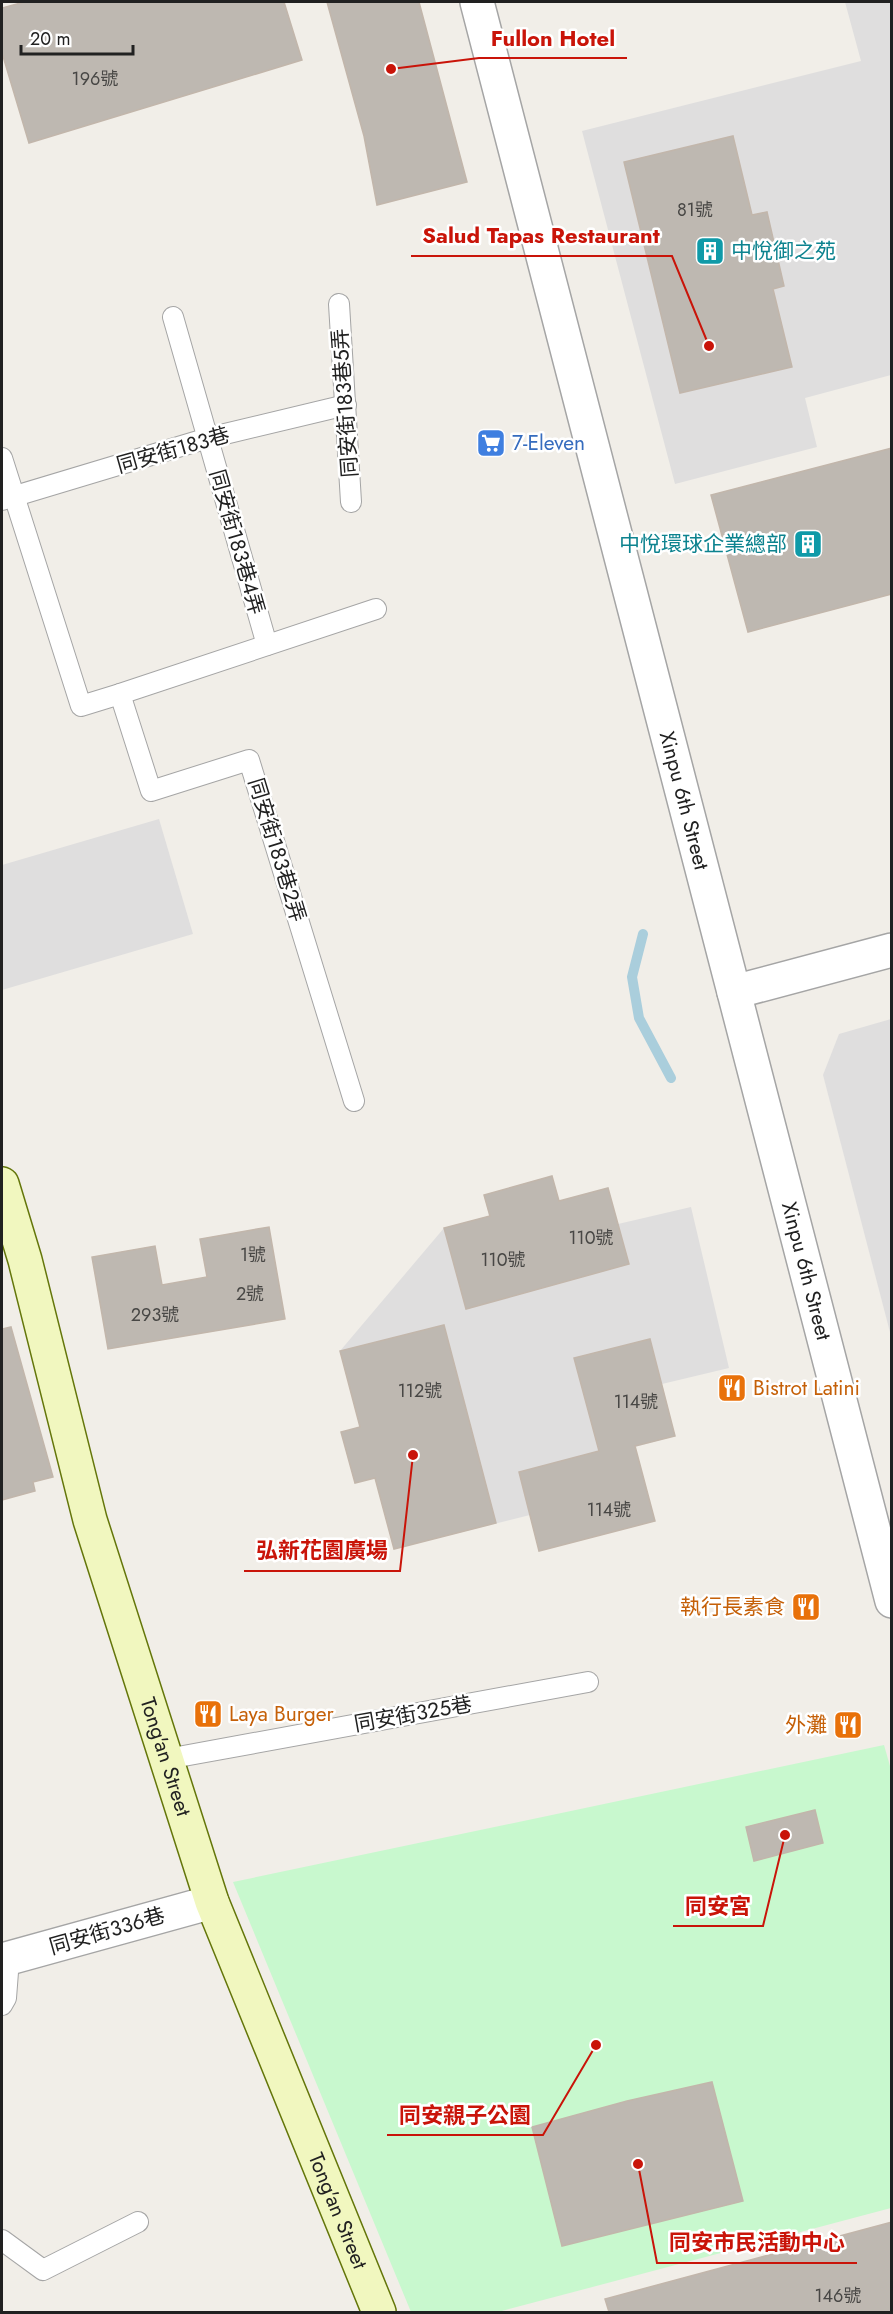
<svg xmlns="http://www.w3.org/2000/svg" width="893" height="2314" font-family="Jost,'Noto Sans TC',sans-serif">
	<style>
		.residential { fill: #dfdede }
		.park { fill: #c8f8ce }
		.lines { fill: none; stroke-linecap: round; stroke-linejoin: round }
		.stream { stroke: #aacedc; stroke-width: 10 }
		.building { fill: #beb8b1; stroke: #c2b6ab; stroke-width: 1.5 }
		.lane-casing { stroke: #a5a5a5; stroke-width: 22 }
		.street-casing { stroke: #a5a5a5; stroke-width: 36 }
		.secondary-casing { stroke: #64760a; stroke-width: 36 }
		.lane { stroke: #fff; stroke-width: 20 }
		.street { stroke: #fff; stroke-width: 33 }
		.secondary { stroke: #f1f7bf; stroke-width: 33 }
		.labels { text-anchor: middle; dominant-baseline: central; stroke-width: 5; stroke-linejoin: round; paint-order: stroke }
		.number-label { font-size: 18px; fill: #484745 }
		.culture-label { font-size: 21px; fill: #0d838f; stroke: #fff; text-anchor: start }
		.street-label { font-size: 21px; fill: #212121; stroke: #fff }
		.shop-label { font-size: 21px; fill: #366cbe; stroke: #fff; text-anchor: start }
		.food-label { font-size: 21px; fill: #c56008; stroke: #fff; text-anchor: start }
		.leader { fill: none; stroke: #c91409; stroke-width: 2 }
		.callout-dot { fill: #c91409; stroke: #fff; stroke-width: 2 }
		.callout-label { font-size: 22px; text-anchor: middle; font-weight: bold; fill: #c91409; stroke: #fff; stroke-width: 5; stroke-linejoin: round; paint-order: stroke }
	</style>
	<rect width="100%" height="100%" fill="#f1eee8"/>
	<g class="residential">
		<path d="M845,2H891V375L805,398L817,447L675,484L582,131L861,61Z"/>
		<path d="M159,819L193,934L2,990V865Z"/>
		<path d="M891,1019H892L891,1336L823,1075L839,1034Z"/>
		<path d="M552,1176L559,1201L608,1188L618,1224L691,1207L729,1368L662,1384L675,1436L635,1447L655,1521L539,1551L530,1515L394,1549L375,1478L355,1483L341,1432L360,1427L340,1351L444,1228L489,1216L484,1195Z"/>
	</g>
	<path class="park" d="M884,1745L892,1773L891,2208L498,2312H411L233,1882Z"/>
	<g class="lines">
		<path class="stream" d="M643,934L632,977L639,1018L671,1078"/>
	</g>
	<g class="building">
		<path d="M24,2H284L302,60L29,143L2,53V8Z"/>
		<path d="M327,2H419L467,182L377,205L364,136Z"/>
		<path d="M733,136L752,215L767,212L784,286L773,289L792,367L680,393L624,162Z"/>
		<path d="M892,448V594L748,632L711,495Z"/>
		<path d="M552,1176L559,1201L608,1188L629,1264L466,1309L444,1228L490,1216L484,1195Z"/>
		<path d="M269,1227L285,1319L108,1349L92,1257L155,1246L162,1285L207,1277L200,1239Z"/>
		<path d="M444,1325L496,1523L394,1549L375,1478L355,1483L341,1432L360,1427L340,1351Z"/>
		<path d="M11,1327L53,1477L33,1482L35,1491L2,1500V1329Z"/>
		<path d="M650,1339L675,1436L635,1446L655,1521L539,1551L519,1472L599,1451L574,1358Z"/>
		<path d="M815,1810L823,1843L754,1861L746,1827Z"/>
		<path d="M712,2082L743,2201L562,2246L532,2127L627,2101Z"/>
		<path d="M892,2222V2312H609L605,2299Z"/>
	</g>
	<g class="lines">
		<g class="lane-casing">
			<g id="lane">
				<path d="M339,304L351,502"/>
				<path d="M173,317L267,645"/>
				<path d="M2,458L81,706L120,694L151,791L249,760L354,1101"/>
				<path d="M2,500L208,438L346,405"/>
				<path d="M120,694L376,609"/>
				<path d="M167,1759L588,1682"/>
				<path d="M2,2005L6,1998L9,1959"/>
				<path d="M2,2240L43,2270L138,2222"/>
			</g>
		</g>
		<g class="street-casing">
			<g id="street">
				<path id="s1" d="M477,2L892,1601"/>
				<path d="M734,992L892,950"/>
				<path d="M2,1960L212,1902"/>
			</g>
		</g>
		<g class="secondary-casing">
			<g id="secondary">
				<path id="s2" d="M2,1184L25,1260L90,1520L212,1902L379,2312"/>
			</g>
		</g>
		<use href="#lane" class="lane"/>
		<use href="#street" class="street"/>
		<use href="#secondary" class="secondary"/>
	</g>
	<defs>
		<g id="building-square" transform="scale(1.5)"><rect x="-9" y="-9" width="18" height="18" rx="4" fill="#0f9aa8" stroke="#fff"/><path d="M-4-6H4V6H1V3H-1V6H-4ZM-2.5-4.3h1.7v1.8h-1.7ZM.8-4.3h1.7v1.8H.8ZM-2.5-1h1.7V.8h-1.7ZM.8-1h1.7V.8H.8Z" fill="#fff"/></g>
		<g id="supermarket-square" transform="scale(1.5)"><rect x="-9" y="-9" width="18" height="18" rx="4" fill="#3f7fe0" stroke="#fff"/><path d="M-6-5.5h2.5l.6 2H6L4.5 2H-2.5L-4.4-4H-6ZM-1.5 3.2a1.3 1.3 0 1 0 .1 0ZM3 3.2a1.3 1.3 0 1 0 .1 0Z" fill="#fff"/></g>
		<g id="restaurant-square" transform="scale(1.5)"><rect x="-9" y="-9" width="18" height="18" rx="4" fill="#e8710a" stroke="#fff"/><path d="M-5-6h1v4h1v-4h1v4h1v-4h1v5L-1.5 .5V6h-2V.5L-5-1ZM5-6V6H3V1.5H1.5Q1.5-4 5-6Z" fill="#fff"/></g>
	</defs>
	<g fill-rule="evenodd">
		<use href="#building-square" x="710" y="251"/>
		<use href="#supermarket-square" x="491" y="443"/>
		<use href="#building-square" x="808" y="544"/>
		<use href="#restaurant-square" x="732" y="1388"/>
		<use href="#restaurant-square" x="806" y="1607"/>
		<use href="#restaurant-square" x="208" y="1714"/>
		<use href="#restaurant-square" x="848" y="1725"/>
	</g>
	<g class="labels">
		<g class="number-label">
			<text x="95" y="79">196號</text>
			<text x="695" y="210">81號</text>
			<text x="591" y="1238">110號</text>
			<text x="253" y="1255">1號</text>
			<text x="503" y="1260">110號</text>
			<text x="250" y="1294">2號</text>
			<text x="155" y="1315">293號</text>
			<text x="420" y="1391">112號</text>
			<text x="636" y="1402">114號</text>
			<text x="609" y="1510">114號</text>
			<text x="838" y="2296">146號</text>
		</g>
		<g class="culture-label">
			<text x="731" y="251">中悅御之苑</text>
			<text x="787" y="544" text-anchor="end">中悅環球企業總部</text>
		</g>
		<g class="street-label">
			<text transform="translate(345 403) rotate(-94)">同安街183巷5弄</text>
			<text transform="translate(173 450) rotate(-16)">同安街183巷</text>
			<text transform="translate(237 542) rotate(74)">同安街183巷4弄</text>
			<text stroke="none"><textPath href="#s1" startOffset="825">Xinpu 6th Street</textPath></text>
			<text transform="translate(277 850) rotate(73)">同安街183巷2弄</text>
			<text stroke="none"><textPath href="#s1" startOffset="1311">Xinpu 6th Street</textPath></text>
			<text transform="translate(413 1714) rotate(-10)">同安街325巷</text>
			<text stroke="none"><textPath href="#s2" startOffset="596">Tong'an Street</textPath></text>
			<text transform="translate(107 1931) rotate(-16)">同安街336巷</text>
			<text stroke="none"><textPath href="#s2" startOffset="1082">Tong'an Street</textPath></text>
		</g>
		<g class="shop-label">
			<text x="512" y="443">7-Eleven</text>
		</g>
		<g class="food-label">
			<text x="753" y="1388">Bistrot Latini</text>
			<text x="785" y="1607" text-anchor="end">執行長素食</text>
			<text x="229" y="1714">Laya Burger</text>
			<text x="827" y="1725" text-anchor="end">外灘</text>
		</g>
	</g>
	<path class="leader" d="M391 69L479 58H627M709 346L672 256H411M413 1455L400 1571H244M785 1835L763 1926H673M596 2045L543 2135H387M638 2164L657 2263H857"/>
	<g class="callout-dot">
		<circle cx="391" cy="69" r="6"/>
		<circle cx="709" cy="346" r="6"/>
		<circle cx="413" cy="1455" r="6"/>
		<circle cx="785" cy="1835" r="6"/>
		<circle cx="596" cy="2045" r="6"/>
		<circle cx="638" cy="2164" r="6"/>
	</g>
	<g class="callout-label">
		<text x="553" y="46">Fullon Hotel</text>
		<text x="541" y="243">Salud Tapas Restaurant</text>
		<text x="322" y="1558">弘新花園廣場</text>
		<text x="718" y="1914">同安宮</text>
		<text x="465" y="2123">同安親子公園</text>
		<text x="757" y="2250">同安市民活動中心</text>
	</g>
	<rect width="893" height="2314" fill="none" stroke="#212121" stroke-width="6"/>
	<path d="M21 45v9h112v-9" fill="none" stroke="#212121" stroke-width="3"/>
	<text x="30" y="45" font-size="18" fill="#212121" stroke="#ffffff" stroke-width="4.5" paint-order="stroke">20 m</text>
</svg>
